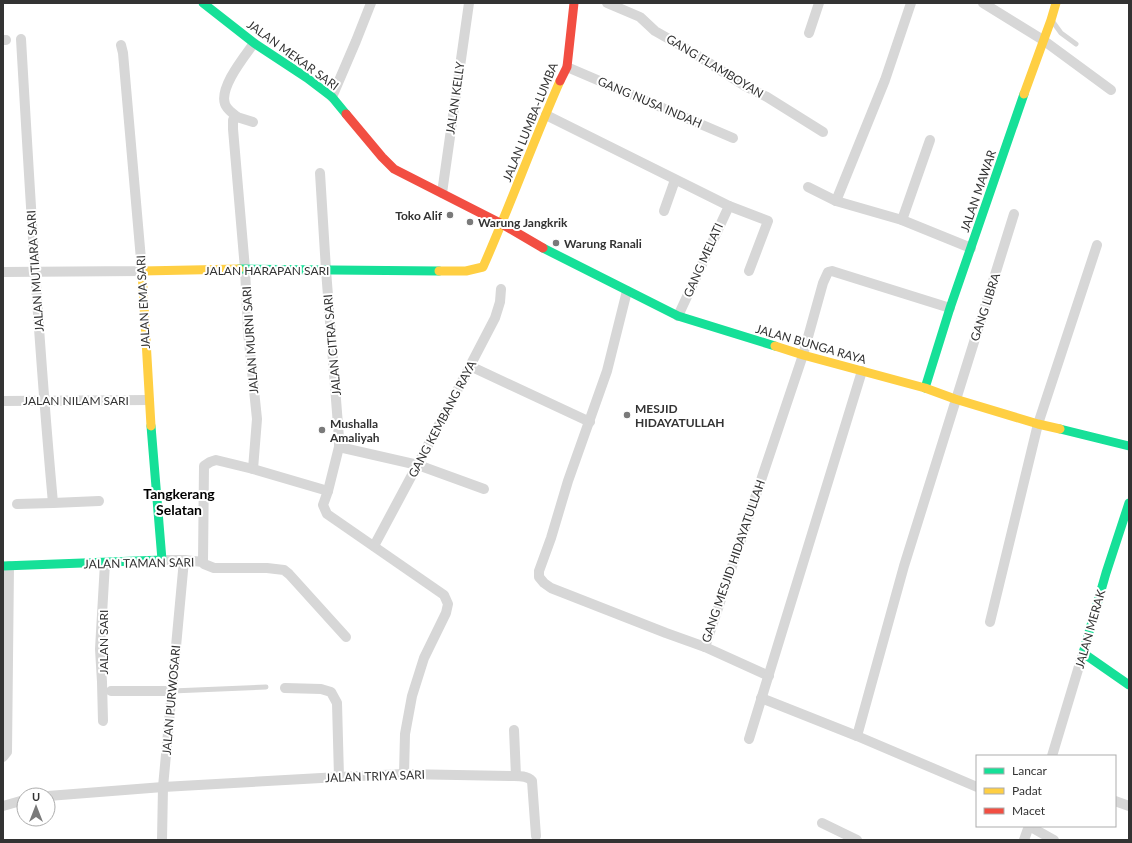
<svg xmlns="http://www.w3.org/2000/svg" width="1132" height="843" font-family="Lato,sans-serif">
	<style>
		.lines { fill: none; stroke-linecap: round; stroke-linejoin: round }
		.lane { stroke: #d7d7d7; stroke-width: 5 }
		.street { stroke: #d7d7d7; stroke-width: 10 }
		.fast { stroke: #16e098; stroke-width: 9 }
		.slow { stroke: #ffcf43; stroke-width: 9 }
		.jam { stroke: #f24e42; stroke-width: 9 }
		.poi-dot { fill: #7a7a7a; stroke: #fff; stroke-width: 1.5 }
		.labels { text-anchor: middle; dominant-baseline: central; stroke-width: 4; stroke-linejoin: round; paint-order: stroke }
		.street-label { font-size: 12px; fill: #333; stroke: #fff }
		.poi-label { font-size: 12px; font-weight: bold; fill: #333; stroke: #fff; text-anchor: start }
		.quarter-label { font-size: 14px; font-weight: bold; fill: #000; stroke: #fff }
	</style>
	<rect width="100%" height="100%" fill="#fff"/>
	<g class="lines">
		<g class="lane">
			<path d="M1053,22L1061,33L1076,44"/>
			<path d="M172,691L266,687"/>
		</g>
		<g class="street">
			<path d="M607,3L640,17L655,31L692,52L745,86L767,97L823,132"/>
			<path d="M983,3L1043,40L1111,90"/>
			<path d="M809,33L819,3"/>
			<path d="M21,39C30,194 39,349 53,503"/>
			<path d="M3,40H6"/>
			<path d="M567,67L733,138"/>
			<path d="M332,97L356,41L371,3"/>
			<path d="M546,115L729,206L768,221L749,271"/>
			<path d="M237,117C233,113 227,110 225,104C219,87 245,56 254,43"/>
			<path d="M320,173L326,270L339,438V447L328,491L323,505L327,514L444,595L448,604L446,613L424,658L412,696L405,734L404,774"/>
			<path d="M808,187L836,201L902,220L971,248"/>
			<path d="M442,193L469,3"/>
			<path d="M836,201L885,80L911,3"/>
			<path d="M664,211L675,180"/>
			<path d="M902,220L930,140"/>
			<path d="M3,272L142,271L123,53L121,45"/>
			<path d="M627,291L607,371L568,481L551,538L539,571V577L544,583L551,588L666,633L705,647L803,355L823,283L828,272L832,271L835,272L950,308"/>
			<path d="M678,316L729,206"/>
			<path d="M470,366L590,422"/>
			<path d="M3,401L149,400"/>
			<path d="M339,447L418,465L484,489"/>
			<path d="M253,469L257,419L248,332L245,269L233,129V120L237,117L253,122"/>
			<path d="M17,504L53,503L99,501"/>
			<path d="M374,546L458,389L495,318L500,302L501,289"/>
			<path d="M162,560H184L203,562L204,466L210,462L216,460L253,469L328,491"/>
			<path d="M203,562L204,564L214,568H267L284,570L289,574L346,637"/>
			<path d="M990,622L1038,424L1097,245"/>
			<path d="M705,647L769,676"/>
			<path d="M285,688L321,689L331,692L337,703L339,777"/>
			<path d="M111,691H172"/>
			<path d="M761,698L857,736L977,787"/>
			<path d="M103,721L102,682L100,649L105,563"/>
			<path d="M514,730L516,776"/>
			<path d="M857,736L904,566L1014,214"/>
			<path d="M749,739L862,371"/>
			<path d="M1052,756L1083,653"/>
			<path d="M3,757L7,752L9,566"/>
			<path d="M48,796L163,787L339,777L404,774L510,776C517,776 527,775 532,781L536,836"/>
			<path d="M1115,801L1129,806"/>
			<path d="M3,806L24,800"/>
			<path d="M822,823L857,840"/>
			<path d="M1029,826L1054,840"/>
			<path d="M162,840L163,787L184,560"/>
			<path d="M1024,840L1029,826"/>
		</g>
		<g class="fast">
			<path d="M203,3L254,43L307,78L332,97L346,114"/>
			<path d="M543,248L678,316L775,346"/>
			<path d="M239,269L439,271"/>
			<path d="M925,388L950,308L1024,94"/>
			<path d="M1060,429L1129,446"/>
			<path d="M1129,503L1106,573L1083,653L1129,685"/>
			<path d="M3,566L162,560L151,426"/>
		</g>
		<g class="slow">
			<path d="M1024,94L1051,20L1056,3"/>
			<path d="M439,271H466L483,267C510,206 533,142 560,81"/>
			<path d="M775,346L803,355L925,388L955,399L1038,424L1060,429"/>
			<path d="M151,426L142,271L239,269"/>
		</g>
		<g class="jam">
			<path d="M560,81L567,67L574,3"/>
			<path d="M346,114L382,157L394,169L502,224L543,248"/>
		</g>
	</g>
	<g class="poi-dot">
		<circle cx="450" cy="215" r="4"/>
		<circle cx="470" cy="222" r="4"/>
		<circle cx="556" cy="243" r="4"/>
		<circle cx="627" cy="415" r="4"/>
		<circle cx="322" cy="430" r="4"/>
	</g>
	<g class="labels">
		<g class="street-label">
			<text transform="translate(293 55) rotate(36)">JALAN MEKAR SARI</text>
			<text transform="translate(715 66) rotate(31)">GANG FLAMBOYAN</text>
			<text transform="translate(455 98) rotate(-82)">JALAN KELLY</text>
			<text transform="translate(650 102) rotate(23)">GANG NUSA INDAH</text>
			<text transform="translate(530 122) rotate(-68)">JALAN LUMBA-LUMBA</text>
			<text transform="translate(978 191) rotate(-71)">JALAN MAWAR</text>
			<text transform="translate(703 260) rotate(-66)">GANG MELATI</text>
			<text x="267" y="270">JALAN HARAPAN SARI</text>
			<text transform="translate(35 271) rotate(-94)">JALAN MUTIARA SARI</text>
			<text transform="translate(143 302) rotate(-93)">JALAN EMA SARI</text>
			<text transform="translate(985 307) rotate(-72)">GANG LIBRA</text>
			<text transform="translate(250 340) rotate(-94)">JALAN MURNI SARI</text>
			<text transform="translate(811 344) rotate(16)">JALAN BUNGA RAYA</text>
			<text transform="translate(332 345) rotate(-95)">JALAN CITRA SARI</text>
			<text x="76" y="400">JALAN NILAM SARI</text>
			<text transform="translate(442 419) rotate(-62)">GANG KEMBANG RAYA</text>
			<text transform="translate(733 561) rotate(-71)">GANG MESJID HIDAYATULLAH</text>
			<text transform="translate(139 563) rotate(-1)">JALAN TAMAN SARI</text>
			<text transform="translate(1090 629) rotate(-74)">JALAN MERAK</text>
			<text transform="translate(103 642) rotate(-90)">JALAN SARI</text>
			<text transform="translate(171 700) rotate(-85)">JALAN PURWOSARI</text>
			<text transform="translate(375 776) rotate(-2)">JALAN TRIYA SARI</text>
		</g>
		<g class="poi-label">
			<text x="442" y="215" text-anchor="end">Toko Alif</text>
			<text x="478" y="222">Warung Jangkrik</text>
			<text x="564" y="243">Warung Ranali</text>
			<text x="635" y="408">MESJID<tspan x="635" dy="14">HIDAYATULLAH</tspan></text>
			<text x="330" y="423">Mushalla<tspan x="330" dy="14">Amaliyah</tspan></text>
		</g>
		<g class="quarter-label">
			<text x="179" y="493">Tangkerang<tspan x="179" dy="16">Selatan</tspan></text>
		</g>
	</g>
	<rect width="1132" height="843" fill="none" stroke="#333333" stroke-width="8"/>
	<rect x="976" y="755" width="140" height="72" fill="#ffffff" stroke="#adadad"/>
	<rect x="984" y="768" width="20" height="6" fill="#16e098" stroke="#adadad"/>
	<text x="1012" y="775" font-size="12" fill="#333333">Lancar</text>
	<rect x="984" y="788" width="20" height="6" fill="#ffcf43" stroke="#adadad"/>
	<text x="1012" y="795" font-size="12" fill="#333333">Padat</text>
	<rect x="984" y="808" width="20" height="6" fill="#f24e42" stroke="#adadad"/>
	<text x="1012" y="815" font-size="12" fill="#333333">Macet</text>
	<g transform="translate(36 807)"><circle r="19" fill="#ffffff" stroke="#adadad"/>
	<path d="M0-3L7 15L0 10L-7 15Z" fill="#7a7a7a"/>
	<text y="-6" font-size="11" font-weight="bold" text-anchor="middle" fill="#333333">U</text>
	</g>
</svg>
